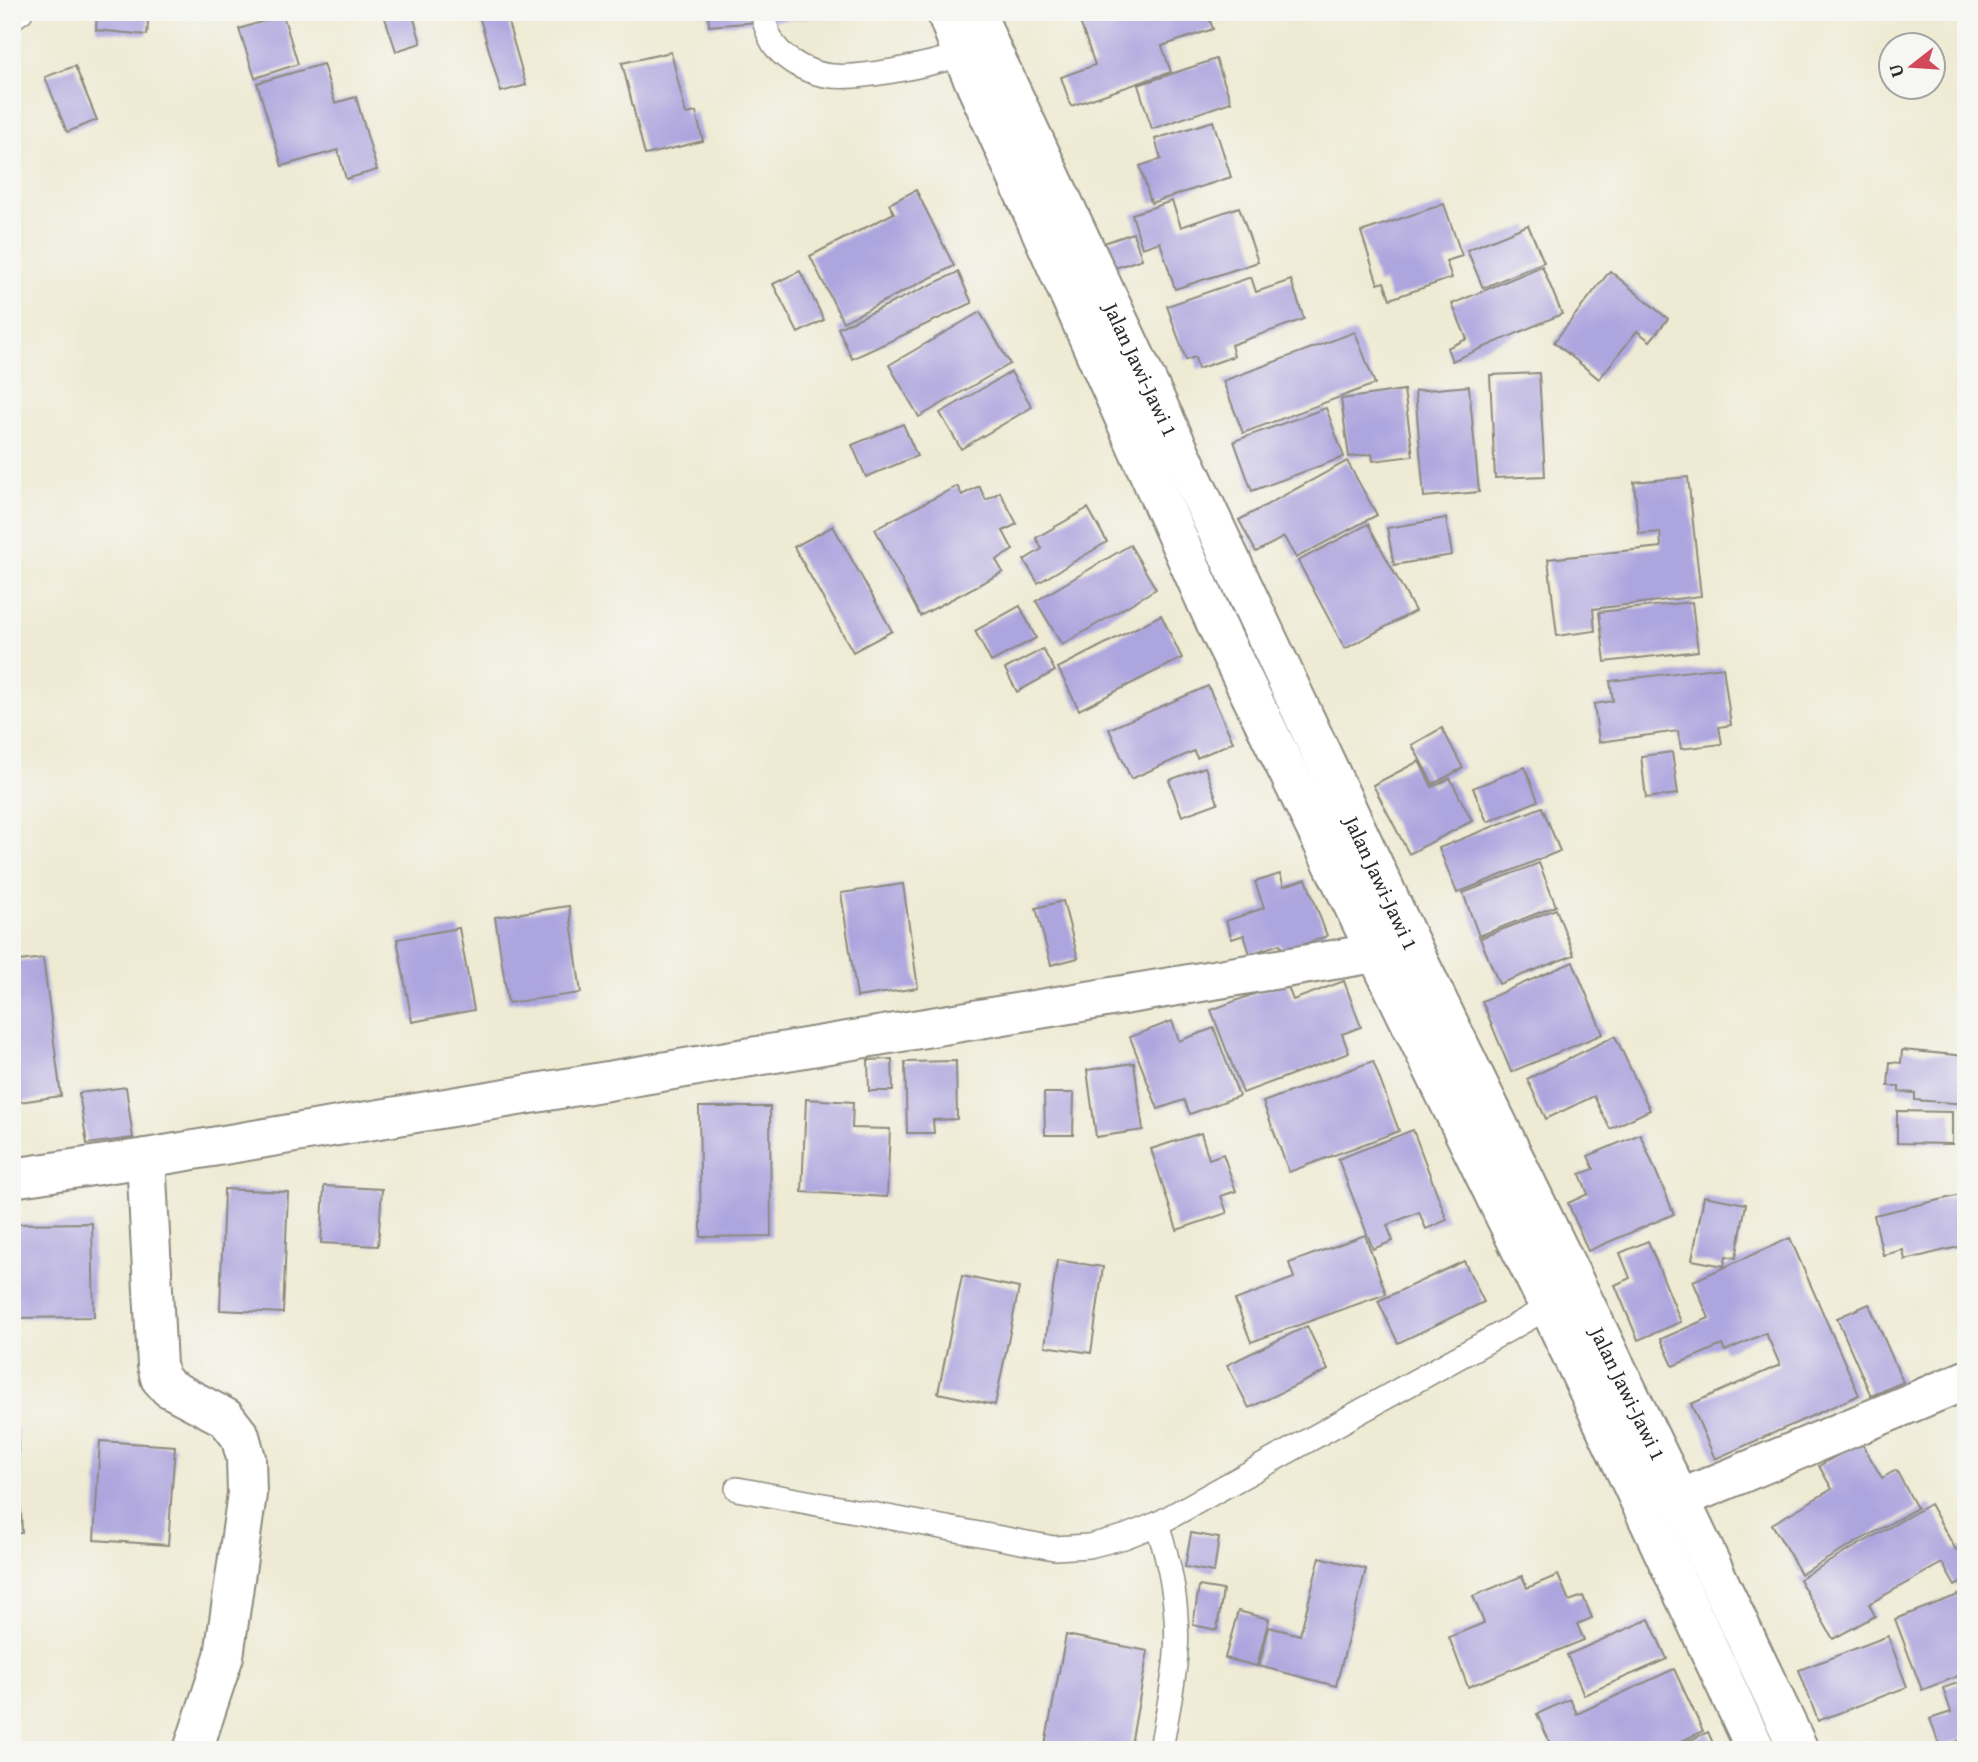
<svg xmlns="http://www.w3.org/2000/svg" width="1978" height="1762" font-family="'Gentium Book Plus',serif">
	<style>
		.building { fill: #ada5de }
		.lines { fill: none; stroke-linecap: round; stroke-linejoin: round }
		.service-casing { stroke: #8c8a7f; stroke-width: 26 }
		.minor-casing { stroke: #8c8a7f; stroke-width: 42 }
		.trunk-casing { stroke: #8c8a7f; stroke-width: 42 }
		.service { stroke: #fff; stroke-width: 23 }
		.minor { stroke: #fff; stroke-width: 38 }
		.trunk { stroke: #fff; stroke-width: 38 }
		.labels { text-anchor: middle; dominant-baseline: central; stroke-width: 7; stroke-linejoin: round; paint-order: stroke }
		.street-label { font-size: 21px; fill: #2b2b2b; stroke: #f6f6f2 }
	</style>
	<rect width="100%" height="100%" fill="#f6f6f2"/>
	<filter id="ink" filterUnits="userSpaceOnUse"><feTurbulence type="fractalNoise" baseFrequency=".0143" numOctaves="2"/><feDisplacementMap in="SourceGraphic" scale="14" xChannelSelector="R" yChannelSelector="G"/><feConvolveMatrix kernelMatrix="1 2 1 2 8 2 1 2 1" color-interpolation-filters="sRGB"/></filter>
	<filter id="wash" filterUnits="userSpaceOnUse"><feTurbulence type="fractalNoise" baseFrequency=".00686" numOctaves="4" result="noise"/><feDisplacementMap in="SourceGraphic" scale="28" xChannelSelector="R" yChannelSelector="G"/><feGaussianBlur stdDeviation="1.57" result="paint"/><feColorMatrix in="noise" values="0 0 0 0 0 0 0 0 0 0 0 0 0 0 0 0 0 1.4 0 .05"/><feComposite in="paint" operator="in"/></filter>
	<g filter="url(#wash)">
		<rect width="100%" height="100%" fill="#eeead3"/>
		<g id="blocks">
			<g class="building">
				<path d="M97,12H149L147,35L96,30Z"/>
				<path d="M383,12H412L421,43L396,51Z"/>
				<path d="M478,12H505L526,85L501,92Z"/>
				<path d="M708,12H832V16L709,26Z"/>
				<path d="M1099,12H1207L1213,29L1162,46L1171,72L1071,106L1061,77L1095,65L1079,19Z"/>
				<path d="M283,15L298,64L255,78L239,29Z"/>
				<path d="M671,52L686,114L696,112L703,141L645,155L622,63Z"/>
				<path d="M1216,59L1231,102L1152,129L1138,85Z"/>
				<path d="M323,64L335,103L356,97L377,170L346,179L338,150L282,166L257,83Z"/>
				<path d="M75,66L97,120L67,132L45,77Z"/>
				<path d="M1213,121L1231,177L1151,203L1140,166L1161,159L1155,139Z"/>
				<path d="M916,190L954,266L843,322L810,256L894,213L889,204Z"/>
				<path d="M1172,201L1181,227L1239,207L1258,262L1175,289L1160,242L1142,248L1132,214Z"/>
				<path d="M1444,204L1462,256L1446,261L1452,278L1390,299L1384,282L1378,284L1361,232Z"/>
				<path d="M1528,225L1544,262L1483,288L1467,250Z"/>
				<path d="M1133,233L1142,259L1112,269L1104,243Z"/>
				<path d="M1542,266L1562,314L1452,361L1447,348L1467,339L1452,304Z"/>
				<path d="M800,271L824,320L798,333L773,284Z"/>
				<path d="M1610,271L1668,319L1650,341L1637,331L1599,379L1554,342Z"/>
				<path d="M958,272L972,303L852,359L838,328Z"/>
				<path d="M1251,277L1256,292L1291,280L1304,319L1231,345L1234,356L1198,369L1195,357L1186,360L1167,306Z"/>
				<path d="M980,312L1010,364L919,417L889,365Z"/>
				<path d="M1355,332L1375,384L1243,433L1223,381Z"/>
				<path d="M1011,372L1032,407L961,449L940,413Z"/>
				<path d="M1539,373L1545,476L1495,478L1490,375Z"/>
				<path d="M1469,386L1479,492L1424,497L1415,391Z"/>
				<path d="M1404,390L1413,456L1373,461L1372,454L1349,457L1341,399Z"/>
				<path d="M1326,408L1344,457L1252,491L1234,441Z"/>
				<path d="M903,424L917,456L866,477L852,445Z"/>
				<path d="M1347,461L1377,515L1296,558L1284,537L1256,552L1239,520Z"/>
				<path d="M1688,477L1701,596L1593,609L1595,631L1557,636L1548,559L1661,547L1660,532L1639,534L1634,482Z"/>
				<path d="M957,486L962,495L979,486L986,500L1000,492L1017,524L1003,531L1013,550L996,560L1003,572L920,616L875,529Z"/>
				<path d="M1088,508L1107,542L1038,583L1024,560L1042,549L1036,538Z"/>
				<path d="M1446,518L1452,555L1394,565L1387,528Z"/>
				<path d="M1368,524L1415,611L1345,649L1298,561Z"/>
				<path d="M833,526L892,631L853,652L794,547Z"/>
				<path d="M1130,545L1156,589L1062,645L1036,601Z"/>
				<path d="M1692,602L1698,651L1605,662L1599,612Z"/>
				<path d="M1020,606L1036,638L991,662L975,631Z"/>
				<path d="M1161,615L1182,658L1079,710L1058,668Z"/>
				<path d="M1043,649L1055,671L1017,692L1005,669Z"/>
				<path d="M1723,667L1731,725L1719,727L1722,744L1681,749L1678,731L1599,742L1594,704L1613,701L1610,681Z"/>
				<path d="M1208,686L1233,742L1197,758L1194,751L1131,779L1109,729Z"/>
				<path d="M1442,728L1463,768L1433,784L1412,745Z"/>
				<path d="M1672,752L1678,794L1646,798L1641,756Z"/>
				<path d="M1419,761L1432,787L1450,778L1472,821L1409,854L1373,785Z"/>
				<path d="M1205,767L1218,803L1182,816L1169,780Z"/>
				<path d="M1525,767L1538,801L1487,822L1473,788Z"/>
				<path d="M1542,807L1560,851L1457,893L1439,848Z"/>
				<path d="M1539,863L1556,906L1479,936L1463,893Z"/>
				<path d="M1280,874L1284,886L1306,879L1327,936L1283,952L1280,944L1250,954L1244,935L1232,939L1226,921L1264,908L1255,882Z"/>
				<path d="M903,884L918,988L857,997L841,893Z"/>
				<path d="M1063,901L1078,958L1051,965L1036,908Z"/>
				<path d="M569,906L581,993L508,1003L495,917Z"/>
				<path d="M1556,909L1574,955L1499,984L1480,938Z"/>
				<path d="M459,928L474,1010L412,1022L397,939Z"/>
				<path d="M43,958L61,1096L12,1103V962Z"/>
				<path d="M1573,962L1603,1034L1511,1072L1482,1001Z"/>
				<path d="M1344,981L1361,1027L1342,1034L1349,1053L1243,1093L1211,1010L1286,982L1293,1000Z"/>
				<path d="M1172,1021L1179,1041L1214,1028L1239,1096L1190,1114L1184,1100L1158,1109L1130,1037Z"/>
				<path d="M1615,1036L1650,1110L1610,1129L1594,1096L1546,1119L1527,1079Z"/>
				<path d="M1902,1050L1966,1056V1104L1915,1100V1093L1899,1092V1086H1888L1890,1062L1901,1063Z"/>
				<path d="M892,1059L893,1091H869L868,1060Z"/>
				<path d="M956,1061L957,1119L933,1120L934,1133H907L905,1062Z"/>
				<path d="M1373,1061L1399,1131L1289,1172L1263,1102Z"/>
				<path d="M1134,1063L1143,1130L1096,1137L1087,1070Z"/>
				<path d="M126,1087L133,1138L87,1144L79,1093Z"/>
				<path d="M1044,1093H1074L1073,1135H1045Z"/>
				<path d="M806,1099L853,1102L852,1128L890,1129L887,1197L802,1192Z"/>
				<path d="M699,1107H770L771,1236L701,1237Z"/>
				<path d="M1897,1111L1952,1112V1144L1897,1143Z"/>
				<path d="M1413,1130L1447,1220L1426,1229L1419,1212L1387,1225L1393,1241L1373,1249L1338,1159Z"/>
				<path d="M1201,1133L1209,1159L1223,1154L1236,1191L1221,1196L1227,1213L1177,1230L1151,1149Z"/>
				<path d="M1640,1134L1674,1214L1588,1251L1568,1203L1588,1194L1580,1174L1594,1169L1588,1156Z"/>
				<path d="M324,1186L382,1189L378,1246L321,1243Z"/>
				<path d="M224,1189L288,1192L283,1313L220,1310Z"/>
				<path d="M1965,1194L1966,1245L1905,1260L1903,1250L1883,1255L1874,1215Z"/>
				<path d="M1704,1196L1746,1204L1736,1258L1726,1256L1724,1266L1692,1260Z"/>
				<path d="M92,1223L94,1317L12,1318V1224Z"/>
				<path d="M1365,1235L1386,1294L1251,1342L1235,1300L1294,1278L1289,1263Z"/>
				<path d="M1790,1238L1859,1395L1715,1459L1691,1404L1780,1365L1766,1333L1725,1351L1722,1345L1673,1366L1661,1339L1709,1318L1693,1281Z"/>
				<path d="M1648,1241L1681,1322L1638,1340L1615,1285L1630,1278L1620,1253Z"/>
				<path d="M1057,1260L1103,1267L1091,1353L1045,1346Z"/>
				<path d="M1464,1261L1484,1302L1398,1343L1378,1301Z"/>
				<path d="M962,1276L1019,1288L995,1405L938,1393Z"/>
				<path d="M1869,1304L1903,1382L1871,1396L1837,1318Z"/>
				<path d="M1307,1326L1328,1370L1249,1408L1227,1365Z"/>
				<path d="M12,1428H17L22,1533H12Z"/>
				<path d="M100,1441L175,1446L168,1545L94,1540Z"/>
				<path d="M1861,1442L1882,1478L1896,1470L1917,1508L1801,1574L1772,1524L1832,1489L1819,1466Z"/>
				<path d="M1930,1504L1956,1550L1966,1545V1580L1955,1586L1942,1563L1869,1604L1875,1616L1833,1639L1799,1579Z"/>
				<path d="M1191,1533L1219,1538L1214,1572L1185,1567Z"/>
				<path d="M1320,1557L1366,1569L1336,1686L1259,1666L1269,1627L1300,1635Z"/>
				<path d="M1558,1575L1569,1601L1583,1596L1592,1618L1577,1624L1584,1640L1468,1687L1449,1637L1484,1623L1473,1596L1522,1576L1527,1588Z"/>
				<path d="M1199,1586L1223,1590L1217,1630L1193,1625Z"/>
				<path d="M1966,1592V1673L1922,1690L1895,1619Z"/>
				<path d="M1238,1611L1269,1619L1257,1666L1225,1658Z"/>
				<path d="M1649,1619L1667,1659L1584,1695L1567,1655Z"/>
				<path d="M1066,1635L1148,1651L1130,1750H1044Z"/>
				<path d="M1888,1636L1907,1687L1818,1721L1799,1670Z"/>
				<path d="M1674,1669L1703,1731L1663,1750H1553L1537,1714L1570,1699L1577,1714Z"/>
				<path d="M1966,1680V1738L1940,1747L1930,1719L1951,1712L1943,1688Z"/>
				<path d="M1708,1732L1716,1750H1668Z"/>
			</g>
		</g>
	</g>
	<g filter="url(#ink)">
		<use href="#blocks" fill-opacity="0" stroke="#8c8a7f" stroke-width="2"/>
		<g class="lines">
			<g class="service-casing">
				<g id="service">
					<path d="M12,18L21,12"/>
					<path d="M764,21C767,29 770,40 775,46C788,63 811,74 832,76C866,79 939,63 971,51"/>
					<path d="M737,1489L1054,1548L1089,1546L1124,1537L1157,1524L1549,1307"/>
					<path d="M1157,1524C1171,1566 1179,1609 1176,1653C1174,1685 1166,1718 1161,1750"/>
				</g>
			</g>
			<g class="minor-casing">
				<g id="minor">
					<path d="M146,1158L157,1365L160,1378L169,1388L226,1418L240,1436L246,1458L247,1494L224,1656L193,1750"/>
					<path d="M12,1178L146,1158L1375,953"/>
					<path d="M1680,1499L1966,1380"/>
				</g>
			</g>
			<g class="trunk-casing">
				<g id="trunk">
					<path d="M946,12L962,54L1216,624L1549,1307L1756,1750"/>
					<path id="s1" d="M976,12L989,44L1418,960L1680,1499L1799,1750"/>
				</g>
			</g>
			<use href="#service" class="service"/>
			<use href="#minor" class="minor"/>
			<use href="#trunk" class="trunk"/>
		</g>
	</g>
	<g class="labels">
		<g class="street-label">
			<text stroke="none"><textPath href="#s1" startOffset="394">Jalan Jawi-Jawi 1</textPath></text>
			<text stroke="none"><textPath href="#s1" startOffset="961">Jalan Jawi-Jawi 1</textPath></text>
			<text stroke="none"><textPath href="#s1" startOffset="1528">Jalan Jawi-Jawi 1</textPath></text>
		</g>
	</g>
	<rect width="1978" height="1762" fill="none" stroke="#f6f6f2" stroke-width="42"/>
	<g transform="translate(1912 66) rotate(253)"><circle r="33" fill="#f6f6f2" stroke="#a5a5a2" stroke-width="2"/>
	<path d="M0-5L12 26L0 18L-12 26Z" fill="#d1495b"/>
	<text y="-10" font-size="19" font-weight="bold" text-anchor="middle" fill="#2b2b2b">U</text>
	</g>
</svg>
